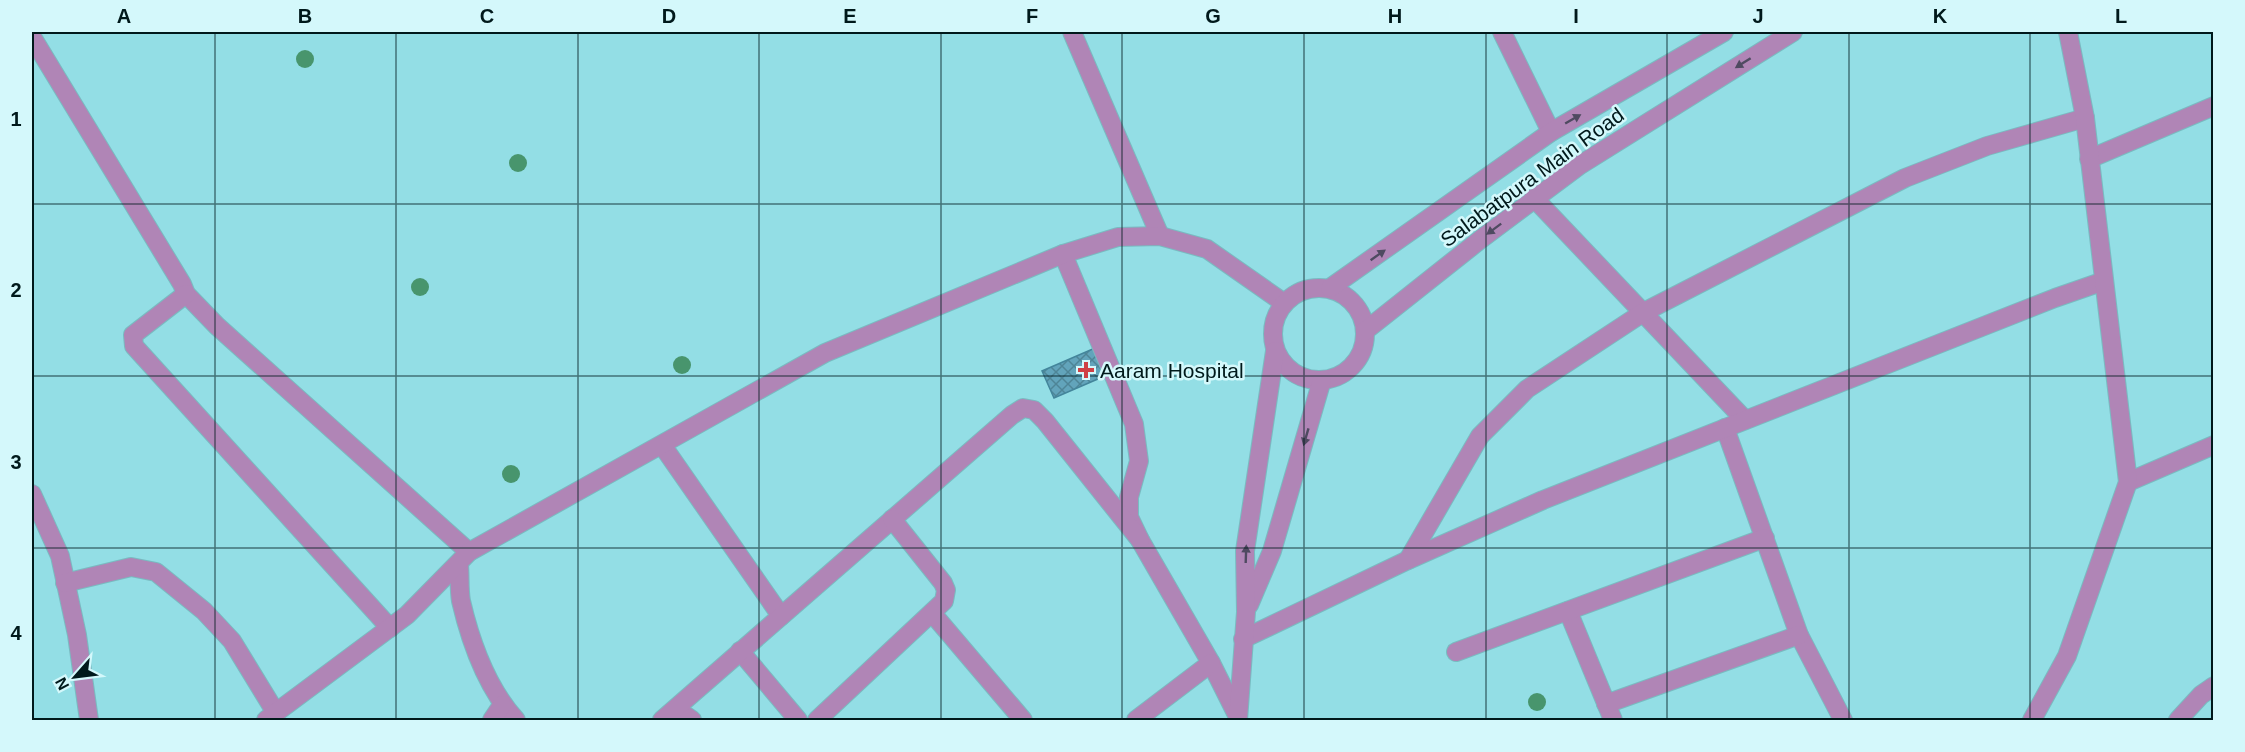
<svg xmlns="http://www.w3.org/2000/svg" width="2245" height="752" font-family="Helvetica,sans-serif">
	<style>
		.building { fill: url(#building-cross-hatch); stroke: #43859b; stroke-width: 1.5 }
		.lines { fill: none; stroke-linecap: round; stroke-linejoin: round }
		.service-casing { stroke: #79bbc1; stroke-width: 20 }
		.minor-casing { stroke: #79bbc1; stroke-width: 20 }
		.tertiary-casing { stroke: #79bbc1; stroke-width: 20 }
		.service { stroke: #b085b6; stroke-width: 18 }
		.minor { stroke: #b085b6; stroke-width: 18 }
		.tertiary { stroke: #b085b6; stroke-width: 18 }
		.tree { fill: #48956d }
		.oneway { fill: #4f4a61 }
		.grid { fill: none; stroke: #00191b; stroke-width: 1.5; stroke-opacity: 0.55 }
		.poi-dot { fill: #cf4045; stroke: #d4f8fb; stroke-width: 2 }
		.labels { text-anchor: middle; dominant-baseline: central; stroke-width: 5; stroke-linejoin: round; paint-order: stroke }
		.street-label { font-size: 21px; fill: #00191b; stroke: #d4f8fb }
		.poi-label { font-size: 21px; fill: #00191b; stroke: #d4f8fb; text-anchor: start }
		.neatline { fill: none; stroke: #00191b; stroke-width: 2 }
		.grid-label { font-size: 20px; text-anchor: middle; font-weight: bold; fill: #00191b }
	</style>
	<defs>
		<pattern id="building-cross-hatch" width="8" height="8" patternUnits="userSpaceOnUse" patternTransform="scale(1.5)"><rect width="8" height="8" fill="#62a4bb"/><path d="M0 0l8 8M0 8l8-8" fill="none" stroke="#4e8597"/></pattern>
	</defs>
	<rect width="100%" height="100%" fill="#93dee5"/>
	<path class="building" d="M1095,348L1107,375L1054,398L1042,371Z"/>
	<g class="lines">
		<g class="service-casing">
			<path id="service" d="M1072,32L1160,236"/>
		</g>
		<g class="minor-casing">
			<g id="minor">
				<path d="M1502,32L1551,132"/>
				<path d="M32,37L182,284L186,294L217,326L469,552"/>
				<path d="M2089,159L2214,106"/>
				<path d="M1534,198L1745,420"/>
				<path d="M1063,254L1134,424L1139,461L1129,497V517L1140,540L1211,663L1238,717"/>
				<path d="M186,294L133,335L134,346L390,628"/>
				<path d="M1725,428L1799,635L1843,720"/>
				<path d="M662,445L781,616"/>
				<path d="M2128,482L2214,445"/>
				<path d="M32,494L60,556L77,635L89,720"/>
				<path d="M1408,560L1480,436L1527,389L1644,312L1905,178L1987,146L2085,118"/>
				<path d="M459,564C460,576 459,590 461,601C471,644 487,688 516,720"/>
				<path d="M65,583L131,567L156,572L204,611L232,641L276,713"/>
				<path d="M1568,611L1613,720"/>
				<path d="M932,613L1023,720"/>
				<path d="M1243,639L1408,560L1543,500L2055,298L2104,281"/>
				<path d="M740,651L798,720"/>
				<path d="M1456,652L1765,538"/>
				<path d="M1606,704L1799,635"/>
				<path d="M676,709L692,720"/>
				<path d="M266,720L407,615L469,552L825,353L1063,254L1118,237L1160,236L1207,249L1284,303"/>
				<path d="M492,720L502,705"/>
				<path d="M662,720L1012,415L1023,408L1034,410L1045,421L1140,540"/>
				<path d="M817,720L944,601L946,590L943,583L892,519"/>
				<path d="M1136,720L1211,663"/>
				<path d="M2032,720L2067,656L2128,482L2085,118L2068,32"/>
				<path d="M2178,720L2201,695L2214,686"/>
			</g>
		</g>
		<g class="tertiary-casing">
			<g id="tertiary">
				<circle cx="1319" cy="334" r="46"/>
				<path d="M1330,288L1551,132L1724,32"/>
				<path d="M1365,331L1481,239L1580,165L1793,32"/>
				<path d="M1249,605L1272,551L1322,380"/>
				<path d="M1238,720L1246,612L1245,551L1275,351"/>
			</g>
		</g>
		<use href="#service" class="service"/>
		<use href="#minor" class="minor"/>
		<use href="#tertiary" class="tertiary"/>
	</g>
	<g class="tree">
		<circle cx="305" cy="59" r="9"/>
		<circle cx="518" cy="163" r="9"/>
		<circle cx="420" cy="287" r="9"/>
		<circle cx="682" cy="365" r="9"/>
		<circle cx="511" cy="474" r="9"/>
		<circle cx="1537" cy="702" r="9"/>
	</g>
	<defs><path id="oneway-solid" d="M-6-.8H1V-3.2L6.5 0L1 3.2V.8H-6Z" transform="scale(1.5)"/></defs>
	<g class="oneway">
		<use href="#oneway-solid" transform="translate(1743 63) rotate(148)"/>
		<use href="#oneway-solid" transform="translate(1573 119) rotate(-30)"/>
		<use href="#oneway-solid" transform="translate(1494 229) rotate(143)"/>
		<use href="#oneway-solid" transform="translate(1378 255) rotate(-35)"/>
		<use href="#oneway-solid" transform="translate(1306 437) rotate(106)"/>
		<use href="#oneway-solid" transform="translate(1246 554) rotate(-88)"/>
	</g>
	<path class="grid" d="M215,32V720M396,32V720M578,32V720M759,32V720M941,32V720M1122,32V720M1304,32V720M1486,32V720M1667,32V720M1849,32V720M2030,32V720M32,204H2214M32,376H2214M32,548H2214"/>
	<path class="poi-dot" d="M1083 361h6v6h6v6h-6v6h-6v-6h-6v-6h6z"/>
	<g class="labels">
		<g class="street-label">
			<text transform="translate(1532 177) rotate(-36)">Salabatpura Main Road</text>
		</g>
		<g class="poi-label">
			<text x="1100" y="370">Aaram Hospital</text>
		</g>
	</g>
	<rect width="2245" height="752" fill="none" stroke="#d4f8fb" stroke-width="66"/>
	<g transform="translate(75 677) rotate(242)" stroke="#d4f8fb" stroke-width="4.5" paint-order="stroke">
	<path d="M0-4.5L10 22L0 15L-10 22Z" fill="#00191b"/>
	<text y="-9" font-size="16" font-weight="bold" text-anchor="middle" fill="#00191b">N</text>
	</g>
	<rect x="33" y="33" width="2179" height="686" class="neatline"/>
	<g class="grid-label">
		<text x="124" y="23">A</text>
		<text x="305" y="23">B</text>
		<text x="487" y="23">C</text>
		<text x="669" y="23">D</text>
		<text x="850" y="23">E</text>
		<text x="1032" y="23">F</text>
		<text x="1213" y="23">G</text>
		<text x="1395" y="23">H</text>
		<text x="1576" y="23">I</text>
		<text x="1758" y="23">J</text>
		<text x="1940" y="23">K</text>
		<text x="2121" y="23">L</text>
		<text x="16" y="126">1</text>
		<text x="16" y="297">2</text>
		<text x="16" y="469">3</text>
		<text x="16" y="640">4</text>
	</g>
</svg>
